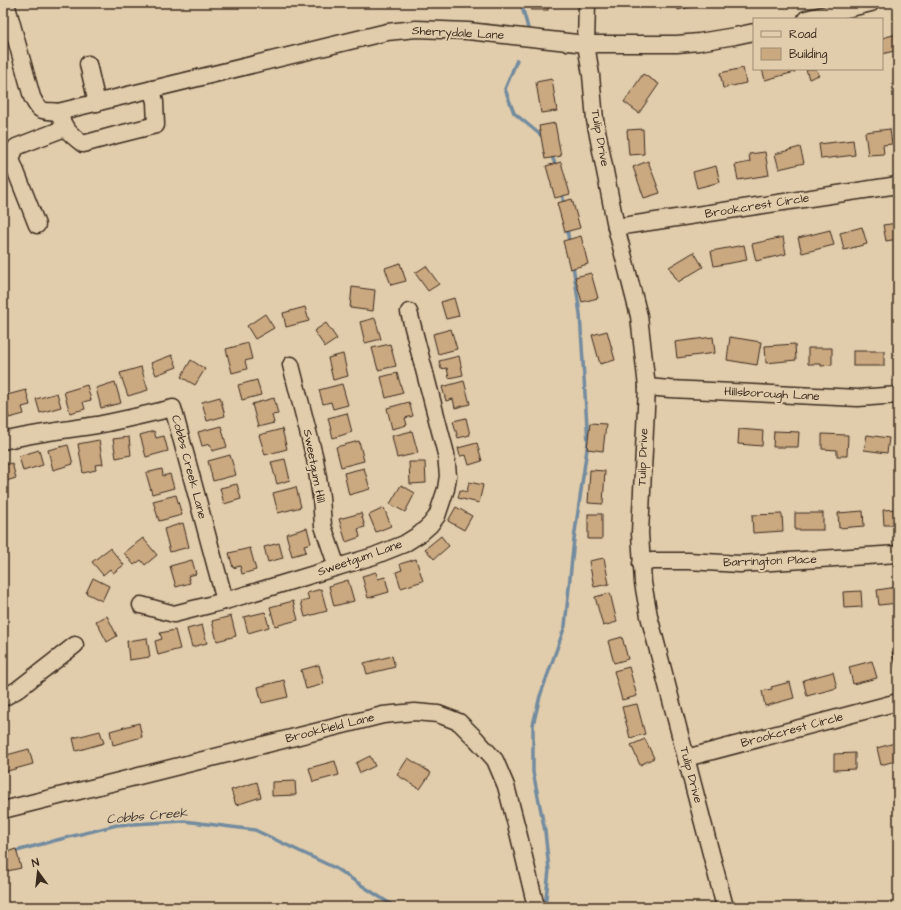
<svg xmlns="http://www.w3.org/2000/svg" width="901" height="910" font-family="'Architects Daughter',sans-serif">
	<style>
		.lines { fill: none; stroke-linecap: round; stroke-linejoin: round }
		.stream { stroke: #738b9f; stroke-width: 3.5 }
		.building { fill: #caa880; stroke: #3b2a1e }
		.minor-casing { stroke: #3b2a1e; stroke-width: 19 }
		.minor { stroke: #e1cdab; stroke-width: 16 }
		.labels { text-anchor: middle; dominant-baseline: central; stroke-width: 4; stroke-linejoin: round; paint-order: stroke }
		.street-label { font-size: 12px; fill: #3b2a1e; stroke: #e1cdab }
		.water-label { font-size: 13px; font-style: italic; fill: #443a34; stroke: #e1cdab }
	</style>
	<rect width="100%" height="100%" fill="#e1cdab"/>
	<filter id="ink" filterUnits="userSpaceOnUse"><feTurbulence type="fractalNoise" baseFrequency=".025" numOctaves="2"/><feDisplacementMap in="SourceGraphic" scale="8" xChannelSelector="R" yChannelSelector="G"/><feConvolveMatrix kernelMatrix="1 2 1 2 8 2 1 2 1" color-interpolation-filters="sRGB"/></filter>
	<g filter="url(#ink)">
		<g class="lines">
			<g class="stream">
				<path d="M521,3L528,28"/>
				<path d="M517,60L505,89L514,113L543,137"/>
				<path d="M551,154L556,166"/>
				<path d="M562,192L564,205"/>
				<path d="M567,227L569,243"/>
				<path d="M3,854L9,853L53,841L117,825L184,821L255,830L335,868L395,907"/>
				<path d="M545,907L549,870L545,831L533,772V725L540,696L565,626L574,539L588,442L580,314L573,265"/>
			</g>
		</g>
		<g class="building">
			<rect x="531" y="3" width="17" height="7"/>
			<path d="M619,3H641L620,7Z"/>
			<path d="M676,3H702V4L678,10Z"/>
			<path d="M897,34L898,38V50L882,54V38Z"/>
			<path d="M743,68L746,83L723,88L720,73Z"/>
			<path d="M762,69H794L795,72L765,80Z"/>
			<path d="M806,69H816L819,75L809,79Z"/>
			<path d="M643,74L659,84L639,113L624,102Z"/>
			<path d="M552,79L557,111L541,113L536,82Z"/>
			<path d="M555,123L561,156L545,159L539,126Z"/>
			<path d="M643,129L644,154L629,155L627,130Z"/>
			<path d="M890,129L892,144L883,145L884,154L868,155L865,132Z"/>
			<path d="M853,140L855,155L821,159L819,144Z"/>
			<path d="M800,147L804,163L779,169L775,154Z"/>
			<path d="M765,152L769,175L738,180L735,165L750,162L749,154Z"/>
			<path d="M648,161L660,193L644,198L633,167Z"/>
			<path d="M561,162L570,194L555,198L546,166Z"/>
			<path d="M716,166L720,182L697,188L693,172Z"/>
			<path d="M572,199L580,228L565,232L557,203Z"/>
			<path d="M898,223V239L886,241L883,225Z"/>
			<path d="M862,227L867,244L844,250L840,233Z"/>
			<path d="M830,230L834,245L802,253L798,238Z"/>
			<path d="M581,236L588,264L570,269L563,241Z"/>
			<path d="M783,237L786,254L756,261L752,244Z"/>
			<path d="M744,245L747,260L714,266L711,251Z"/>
			<path d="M694,252L703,267L678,282L669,267Z"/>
			<path d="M400,263L406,281L391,285L385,268Z"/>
			<path d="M426,266L439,284L428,291L415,273Z"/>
			<path d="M591,273L598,298L582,302L575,277Z"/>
			<path d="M352,287L375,290L373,311L350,308Z"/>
			<path d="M454,298L459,316L446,319L441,302Z"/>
			<path d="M305,307L309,321L286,327L283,313Z"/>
			<path d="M265,314L274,328L255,339L247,326Z"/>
			<path d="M375,318L381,339L365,343L360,322Z"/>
			<path d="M326,323L337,339L325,347L314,331Z"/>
			<path d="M451,329L457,349L438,354L433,334Z"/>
			<path d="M607,331L615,360L600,364L592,335Z"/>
			<path d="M713,337L715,353L677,358L675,342Z"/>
			<path d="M730,337L761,342L757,365L727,360Z"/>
			<path d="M248,343L252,359L245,361L247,369L232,373L226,349Z"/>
			<path d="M390,344L396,366L378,370L372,348Z"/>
			<path d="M795,344L796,360L766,363L765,346Z"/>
			<path d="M808,348H832V365L821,366V364H808Z"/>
			<rect x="853" y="351" width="31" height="15"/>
			<path d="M343,354L348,376L333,380L328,358Z"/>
			<path d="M172,355L177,367L156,375L151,363Z"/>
			<path d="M459,356L463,375L449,378L447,368L441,369L439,361Z"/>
			<path d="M191,360L205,369L195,385L181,377Z"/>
			<path d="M141,367L148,390L128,396L120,373Z"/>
			<path d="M397,373L403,393L386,398L381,377Z"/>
			<path d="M257,380L261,395L242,400L238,385Z"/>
			<path d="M464,381L470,404L455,408L453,399L446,401L442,387Z"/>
			<path d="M115,382L121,403L101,408L96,388Z"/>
			<path d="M342,384L348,405L333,409L331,402L323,404L319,390Z"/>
			<path d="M87,385L91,400L83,402L85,409L70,413L64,392Z"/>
			<path d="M26,390L30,405L22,407L24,414L9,418L3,396Z"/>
			<path d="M57,393L61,407L40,413L36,399Z"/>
			<path d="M220,397L225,416L207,421L202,402Z"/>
			<path d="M274,398L278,414L272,415L274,423L258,427L252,404Z"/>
			<path d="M409,402L413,416L405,418L407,425L392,429L387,408Z"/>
			<path d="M347,413L352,432L333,438L328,418Z"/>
			<path d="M466,418L470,435L458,438L453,421Z"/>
			<path d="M590,423L606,424L603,451L587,449Z"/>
			<path d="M221,426L227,447L212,451L210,444L202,446L198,432Z"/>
			<path d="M282,429L287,449L265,455L259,435Z"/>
			<path d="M739,429L763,431L762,446L738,444Z"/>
			<path d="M154,431L156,438L164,436L168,451L146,457L140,435Z"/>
			<path d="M412,431L418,453L397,458L392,436Z"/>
			<path d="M774,431L799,432L798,447H773Z"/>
			<path d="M822,434L848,435L847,456H837V450L822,449Z"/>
			<path d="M867,435L889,438L887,453L864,450Z"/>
			<path d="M129,437L131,455L116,458L113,439Z"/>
			<path d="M99,440L103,464L95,465L96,470L83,473L78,444Z"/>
			<path d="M359,441L364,461L341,467L336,447Z"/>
			<path d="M477,443L482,461L469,465L466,455L460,456L458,448Z"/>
			<path d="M68,445L73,464L53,470L48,450Z"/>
			<path d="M39,450L43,465L23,471L19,456Z"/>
			<path d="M230,455L236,475L213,481L208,461Z"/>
			<path d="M3,458L5,465L12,463L16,478L3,482Z"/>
			<path d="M285,459L290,480L277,484L271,462Z"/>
			<path d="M409,462H425L426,483L410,484Z"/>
			<path d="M364,468L370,489L349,495L344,473Z"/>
			<path d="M162,469L163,476L170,474L174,488L152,494L146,473Z"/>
			<path d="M590,470L605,471L603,504L588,503Z"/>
			<path d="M469,482L483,485L479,503L458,498L460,490L467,492Z"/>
			<path d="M237,484L241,499L224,504L220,488Z"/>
			<path d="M401,485L415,493L405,512L390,504Z"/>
			<path d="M296,487L301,507L278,513L273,493Z"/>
			<path d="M176,495L182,515L159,521L153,501Z"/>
			<path d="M456,507L472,516L464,530L448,521Z"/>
			<path d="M384,508L391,526L376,532L369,515Z"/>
			<path d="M898,509V525H884L883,510Z"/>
			<path d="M863,511L864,526L839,528L838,513Z"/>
			<path d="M361,513L365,527L358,529L360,537L346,542L339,519Z"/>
			<rect x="795" y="513" width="28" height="17"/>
			<rect x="588" y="514" width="14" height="25"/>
			<path d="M782,514L783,531L753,533L752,515Z"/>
			<path d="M183,523L189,547L170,552L164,529Z"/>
			<path d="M307,528L311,543L304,545L306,552L292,556L286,534Z"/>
			<path d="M441,536L449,546L434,559L425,549Z"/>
			<path d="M143,538L157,555L145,565L141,560L134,565L124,553Z"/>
			<path d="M279,543L283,558L268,562L264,547Z"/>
			<path d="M110,548L124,565L113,573L110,569L103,575L92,562Z"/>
			<path d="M250,548L256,570L242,574L240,566L233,568L229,553Z"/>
			<path d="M604,558L609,584L594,587L589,561Z"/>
			<path d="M416,559L423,581L401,588L396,572L402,570L400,564Z"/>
			<path d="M192,560L196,574L188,576L190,583L176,587L170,566Z"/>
			<path d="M376,572L378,579L385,577L389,592L368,598L362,576Z"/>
			<path d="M93,578L109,586L102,601L86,593Z"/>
			<path d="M348,580L354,601L334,606L329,586Z"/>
			<path d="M897,587L898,603L879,605L877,590Z"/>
			<path d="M321,589L327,611L305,617L301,602L309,600L307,593Z"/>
			<path d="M861,591L862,607L844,608L843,592Z"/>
			<path d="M610,593L617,622L603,626L595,597Z"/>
			<path d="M293,601L298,620L275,626L270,607Z"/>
			<path d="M265,612L269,627L248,633L244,617Z"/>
			<path d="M107,616L117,636L107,642L96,621Z"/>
			<path d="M231,616L236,636L217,641L212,621Z"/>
			<path d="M202,625L207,643L192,647L187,629Z"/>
			<path d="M175,630L180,649L158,655L155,641L162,639L160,633Z"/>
			<path d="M622,637L628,659L614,663L608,641Z"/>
			<path d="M147,638L150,657L129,660L127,641Z"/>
			<path d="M898,651V669L897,670L892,652Z"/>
			<path d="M392,656L395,667L367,674L364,663Z"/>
			<path d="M872,661L877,678L853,684L849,667Z"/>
			<path d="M319,665L324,684L306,689L301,670Z"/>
			<path d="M629,667L637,696L622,700L614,671Z"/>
			<path d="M833,672L837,688L807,696L803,680Z"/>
			<path d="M284,680L288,697L262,703L258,687Z"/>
			<path d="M790,682L794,698L765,706L762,691L772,689L771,687Z"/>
			<path d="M637,704L645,734L630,738L622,707Z"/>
			<path d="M139,723L142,737L113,745L110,731Z"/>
			<path d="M100,731L104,743L76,751L73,738Z"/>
			<path d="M645,739L654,758L640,765L631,745Z"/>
			<path d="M898,742V760L881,765L877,748Z"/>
			<path d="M29,749L33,764L4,772L3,756Z"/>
			<path d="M855,753V769L834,770V754Z"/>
			<path d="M370,756L375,766L360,773L356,763Z"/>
			<path d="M408,758L431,773L420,789L397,775Z"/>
			<path d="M335,761L339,775L313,782L309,768Z"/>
			<path d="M295,781L296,795L272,796V782Z"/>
			<path d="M257,782L261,797L236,805L231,790Z"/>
			<path d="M16,849L21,868L3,872V853Z"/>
		</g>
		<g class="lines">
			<g class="minor-casing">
				<g id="minor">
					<path d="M6,3L32,97C40,113 40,110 58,112L387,32L416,29L468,31L586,44H677L699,42L735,36L754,32"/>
					<path d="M587,3L586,44L591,75L595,120L616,227L639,316L647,387L640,533L643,583L649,616L725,907"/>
					<path d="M806,19L871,3"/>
					<path d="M88,64L97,103"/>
					<path d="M58,112C65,129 68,133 83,144L116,135L156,125L155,102L152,89"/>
					<path d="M37,225L11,159L16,147L65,128"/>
					<path d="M616,227L898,185"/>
					<path d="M291,365L315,459L321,497L323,526L337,567"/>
					<path d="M647,387L670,389L858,398L898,395"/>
					<path d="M3,441C34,433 66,430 97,425C123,420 148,414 173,408L225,601"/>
					<path d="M641,564L652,561H688L740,564L898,554"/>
					<path d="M141,605L174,614L225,601L374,556L404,544L420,534L430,525L437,516L446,489L448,476L446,454L409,312"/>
					<path d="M3,698L17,690L75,645"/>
					<path d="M686,758L898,702"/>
					<path d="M3,810L383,715L415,712L438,714L459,722L476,739L495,760L506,786L518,832L536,907"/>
				</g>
			</g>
			<use href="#minor" class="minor"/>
		</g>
	</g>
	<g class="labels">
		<g class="street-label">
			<text transform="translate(458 33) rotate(3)">Sherrydale Lane</text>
			<text transform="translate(600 138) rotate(80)">Tulip Drive</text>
			<text transform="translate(757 206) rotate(-9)">Brookcrest Circle</text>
			<text transform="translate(772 394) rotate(3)">Hillsborough Lane</text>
			<text transform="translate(643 457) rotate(-88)">Tulip Drive</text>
			<text transform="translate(314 466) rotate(79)">Sweetgum Hill</text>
			<text transform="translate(189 467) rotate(75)">Cobbs Creek Lane</text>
			<text transform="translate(360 558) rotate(-19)">Sweetgum Lane</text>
			<text transform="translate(770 561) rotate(-2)">Barrington Place</text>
			<text transform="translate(330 728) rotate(-14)">Brookfield Lane</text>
			<text transform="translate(792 730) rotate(-15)">Brookcrest Circle</text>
			<text transform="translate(691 775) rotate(75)">Tulip Drive</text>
		</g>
		<g class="water-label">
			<text transform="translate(147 816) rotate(-5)">Cobbs Creek</text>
		</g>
	</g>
	<rect width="901" height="910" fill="none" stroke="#e1cdab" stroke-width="16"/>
	<rect x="8" y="8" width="885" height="894" fill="none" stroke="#3b2a1e" stroke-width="1.5" filter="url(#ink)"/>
	<rect x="753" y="18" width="130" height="52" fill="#e1cdab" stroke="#9f8c73"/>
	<rect x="761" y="31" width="20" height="6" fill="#e1cdab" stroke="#9f8c73"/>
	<text x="789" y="38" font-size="12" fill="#3b2a1e">Road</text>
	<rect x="761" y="48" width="20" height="12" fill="#caa880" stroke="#9f8c73"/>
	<text x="789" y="58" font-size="12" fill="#3b2a1e">Building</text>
	<g transform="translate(38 872) rotate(345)" stroke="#e1cdab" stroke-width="3" paint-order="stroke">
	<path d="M0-3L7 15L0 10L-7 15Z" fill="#3b2a1e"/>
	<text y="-6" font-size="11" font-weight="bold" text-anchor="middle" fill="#3b2a1e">N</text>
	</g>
</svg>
